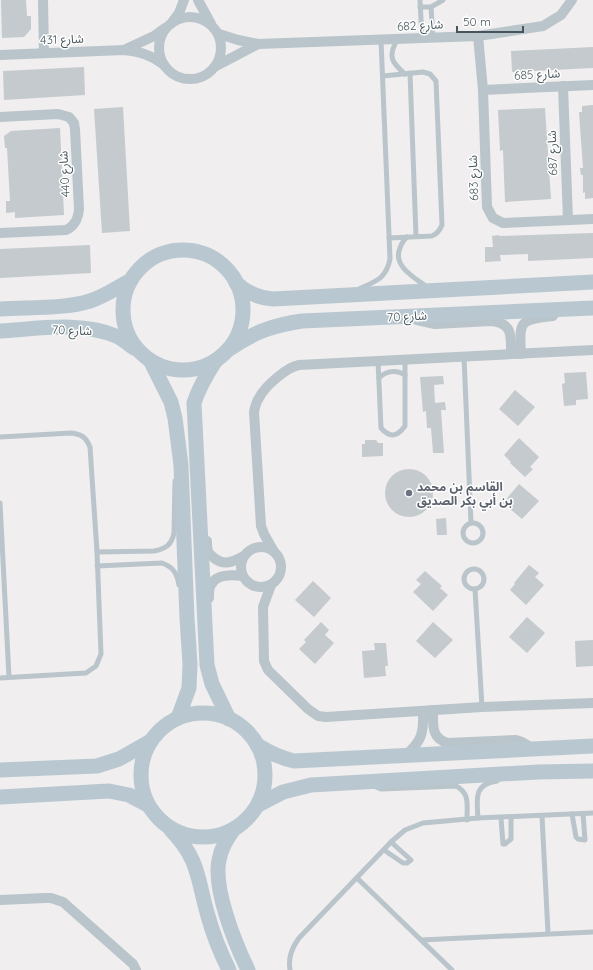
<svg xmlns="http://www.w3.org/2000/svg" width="593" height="970" font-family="Quicksand,'Noto Sans Arabic',sans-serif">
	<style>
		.building { fill: #c4cacd }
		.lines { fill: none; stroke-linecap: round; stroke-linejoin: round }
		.lane { stroke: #b9c5cb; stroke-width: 5 }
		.street { stroke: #b9c5cb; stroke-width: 10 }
		.secondary { stroke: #b9c8d0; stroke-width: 15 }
		.worship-dot { fill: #6b7280; stroke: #fff; stroke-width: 1.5 }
		.labels { text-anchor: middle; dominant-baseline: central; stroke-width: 3; stroke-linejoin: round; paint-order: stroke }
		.street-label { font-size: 12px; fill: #46555b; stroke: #fff }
		.worship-label { font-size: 12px; font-weight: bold; fill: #5b616d; stroke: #fff; text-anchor: start }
	</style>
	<rect width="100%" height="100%" fill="#f0eeee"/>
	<g class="building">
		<path d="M1,0H26L27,16H31V29L24,37L2,38Z"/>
		<path d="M593,47V68L512,72L511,51Z"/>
		<path d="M84,67L85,95L4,100L3,71Z"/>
		<path d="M593,105V198L585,199V192L583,193V175H581L580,168H583L579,112H582V106Z"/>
		<path d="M123,107L130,231L102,233L94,109Z"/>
		<path d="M545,108L551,199L505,202L503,150L500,151L498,110Z"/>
		<path d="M60,128L64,215L15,218V212L6,213V201H10L7,148H5L4,136L11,131Z"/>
		<path d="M593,233V258L528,261V254L500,255L501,261L485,262V247H493L492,236L499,235V236Z"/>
		<path d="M90,245L91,273L0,278V249Z"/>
		<path d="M586,372L588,399L576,400V405L564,406L562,384L565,383L564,373Z"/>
		<path d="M443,376L444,384L434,385L435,403L445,402L446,410H441L444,453H433L431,428H427L426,411L423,412L420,377Z"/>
		<path d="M515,390L535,407L518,426L499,409Z"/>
		<path d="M519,438L539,457L530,467L533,469L525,477L510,463L511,462L504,455Z"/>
		<path d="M365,440H376L378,443H383V456L362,457V444H365Z"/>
		<circle cx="409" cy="493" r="24"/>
		<path d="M519,484L539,501L522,519L503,503Z"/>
		<path d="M446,518L447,535H437L436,519Z"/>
		<path d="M529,565L539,573L535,577L544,585L526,605L510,590L515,584L514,583Z"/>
		<path d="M425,571L442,586L440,588L448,595L433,611L413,592L421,584L416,580Z"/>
		<path d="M313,581L331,598L314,617L295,600Z"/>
		<path d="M527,617L545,633L527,653L509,637Z"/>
		<path d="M321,622L329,630L325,635L334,643L315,664L299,649L306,642L304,640Z"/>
		<path d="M433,622L453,640L435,658L416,641Z"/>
		<path d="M593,640V666L576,667L575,641Z"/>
		<path d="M374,643H386L388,666H385L386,676L364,678L362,651L375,650Z"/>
	</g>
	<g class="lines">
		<g class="lane">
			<path d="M420,0L422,38"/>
			<path d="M420,7H431L443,0"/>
			<path d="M431,7L433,38"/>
			<path d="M397,40C388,56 391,62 405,74"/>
			<path d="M410,73L416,236"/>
			<path d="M383,76L423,72L430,74L436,81L442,225C440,230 437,234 432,236L389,238"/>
			<path d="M407,237C404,240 401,244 400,248C392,266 415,278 427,287"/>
			<path d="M359,289C376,281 386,279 390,259L381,40"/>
			<path d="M464,357L471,523"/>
			<path d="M378,361L381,428C390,438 397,437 405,426V359"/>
			<path d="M379,378C386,371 396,369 405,375"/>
			<path d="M0,437L71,433C81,434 86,437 90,447L97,552L101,654L96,666L86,673L0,678"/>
			<path d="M0,503L9,677"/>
			<circle cx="473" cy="533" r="10"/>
			<path d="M97,552L154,551C166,549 172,544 174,533L175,481"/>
			<path d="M97,566L162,563C173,567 177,573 179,585"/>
			<circle cx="474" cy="579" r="10"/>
			<path d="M475,589L482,707"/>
			<path d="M376,787L381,789L456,786C470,793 467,805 467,820"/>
			<path d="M572,814L576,837L578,839L585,840L583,814"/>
			<path d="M542,816L548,933"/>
			<path d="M478,818C477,800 473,784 497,781"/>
			<path d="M501,818L503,844H505L511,839V817"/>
			<path d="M384,850L403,863H407L411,860L391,842"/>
			<path d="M357,878L452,970"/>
			<path d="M421,940L593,932"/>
			<path d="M290,970C288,957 292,948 299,938L391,842L405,830L423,823L478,818L593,813"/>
		</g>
		<g class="street">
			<path d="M43,0L44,53"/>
			<path d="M198,0L211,24"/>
			<circle cx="190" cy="48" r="31"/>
			<path d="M173,21L179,13L184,0"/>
			<path d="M219,34L238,40L258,44L478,36L543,26L561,15L572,0"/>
			<path d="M478,36L483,90L487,207L493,218L503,223L593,219"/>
			<path d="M126,49L154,36L165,28"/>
			<path d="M0,55L124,50C139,51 152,55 164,65"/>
			<path d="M216,66L258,44"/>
			<path d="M563,86L568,220"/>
			<path d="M483,90L593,85"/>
			<path d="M0,117L58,114L69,117L74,123L75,129L79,209C78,219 75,226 66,230L0,233"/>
			<path d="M417,320L435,324L491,321C513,323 511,336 511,354"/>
			<path d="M521,354C519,320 520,320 553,316"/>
			<path d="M207,541C207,544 207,548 208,551C209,554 212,556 214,558C224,566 233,562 244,556"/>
			<circle cx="261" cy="567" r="20"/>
			<path d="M273,550L264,534L261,526L254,412C255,407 256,402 259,398C265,386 287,367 299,365L593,350"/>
			<path d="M271,585L263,607L264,661L268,670L308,709L318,716L326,717L482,707L593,703"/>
			<path d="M209,598C207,575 225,574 243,576"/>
			<path d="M433,710C433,725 431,738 448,743L516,740L522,742L534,749"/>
			<path d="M405,756C422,741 424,733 423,711"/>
			<path d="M0,900L45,898H51L63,902L133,964L136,970"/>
		</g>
		<g class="secondary">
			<circle cx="183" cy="310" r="60"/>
			<path d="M236,283C247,293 258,298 273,299L593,282"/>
			<path d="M0,309C27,307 65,309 90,301C105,296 118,287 131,280"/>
			<path d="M0,331C36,329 82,321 116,336C123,339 128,344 134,348"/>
			<path d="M231,348C254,332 274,325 302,321L593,308"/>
			<path d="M150,360L171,402L175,418L181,465L187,618L190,664L189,688L178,718"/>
			<path d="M216,360C207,374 199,387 194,403L207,665L212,684L229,719"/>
			<circle cx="203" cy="775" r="62"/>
			<path d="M257,745C270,753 280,758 294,761L593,746"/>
			<path d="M0,770L97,766L119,759L149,742"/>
			<path d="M0,797L109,791L129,795L148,805"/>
			<path d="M258,805L283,792L311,785L538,772L593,771"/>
			<path d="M234,829C227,839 221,848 219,860C213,889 235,943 248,970"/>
			<path d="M171,830C200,860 197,879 208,916C213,934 220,952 229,970"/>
		</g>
	</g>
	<circle class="worship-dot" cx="409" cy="493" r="4"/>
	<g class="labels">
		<g class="street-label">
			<text transform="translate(420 25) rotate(-3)">شارع 682</text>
			<text transform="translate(62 39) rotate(-2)">شارع 431</text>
			<text transform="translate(537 74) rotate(-3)">شارع 685</text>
			<text transform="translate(552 153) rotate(-92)">شارع 687</text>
			<text transform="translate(64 174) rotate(-93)">شارع 440</text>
			<text transform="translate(473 178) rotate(-92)">شارع 683</text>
			<text transform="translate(407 316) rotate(-3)">شارع 70</text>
			<text transform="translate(72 330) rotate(2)">شارع 70</text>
		</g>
		<g class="worship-label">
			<text x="417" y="486">القاسم بن محمد<tspan x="417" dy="14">بن أبي بكر الصديق</tspan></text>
		</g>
	</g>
	<path d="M457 26v6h66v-6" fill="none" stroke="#46555b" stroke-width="2"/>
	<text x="463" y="26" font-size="12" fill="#46555b" stroke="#ffffff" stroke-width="3" paint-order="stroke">50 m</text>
</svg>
